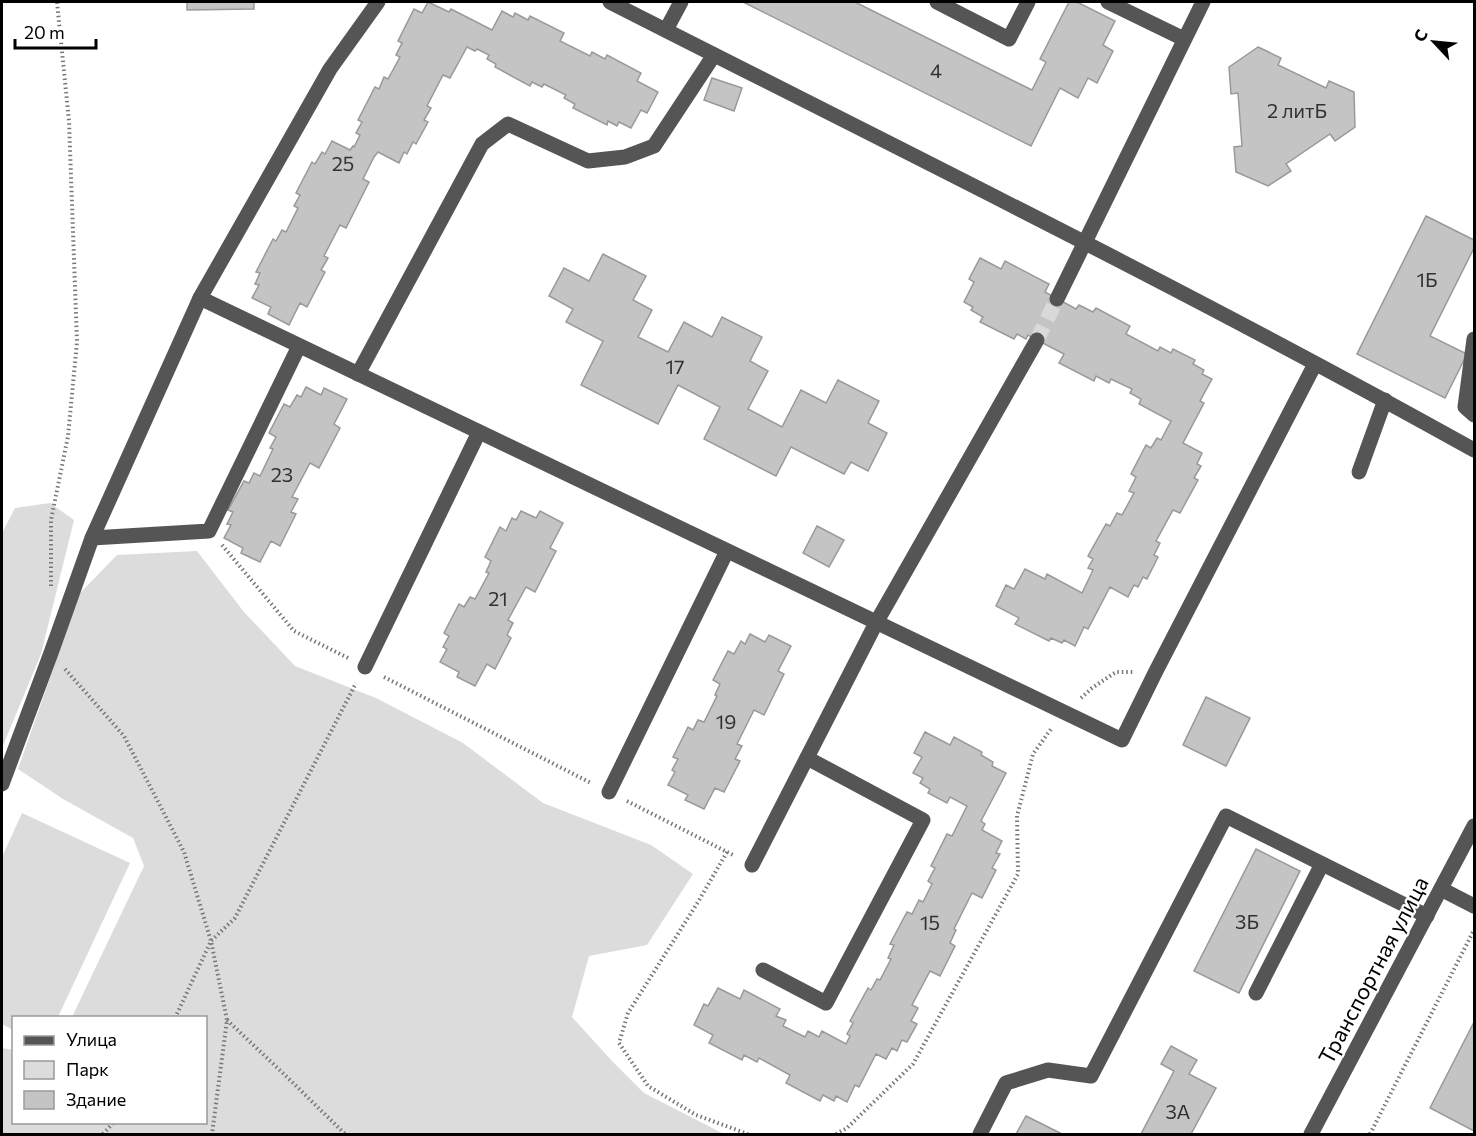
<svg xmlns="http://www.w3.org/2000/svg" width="1476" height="1136" font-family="Commissioner,sans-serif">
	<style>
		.green { fill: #dcdcdc }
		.building { fill: #c4c4c4; stroke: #999; stroke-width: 1.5 }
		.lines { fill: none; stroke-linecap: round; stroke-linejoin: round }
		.minor-tunnel { stroke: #d9d9d9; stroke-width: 15; stroke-dasharray: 15 8; stroke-linecap: butt }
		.path { stroke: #777; stroke-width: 4; stroke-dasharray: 1.5 3; stroke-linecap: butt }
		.minor { stroke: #555; stroke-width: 15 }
		.labels { text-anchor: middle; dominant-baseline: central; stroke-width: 4.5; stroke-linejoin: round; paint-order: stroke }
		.number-label { font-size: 20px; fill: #313131 }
		.street-label { font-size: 22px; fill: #000; stroke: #fff }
	</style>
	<rect width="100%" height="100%" fill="#fff"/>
	<g class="green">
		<path d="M50,503L74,520L41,654L2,748V533L15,508Z"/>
		<path d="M197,551L244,612L295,666L376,698L463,743L543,803L651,845L693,874L647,945L589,956L572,1017L612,1061L644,1093L724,1134H2V1048L13,1050L14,1122H206V1018L72,1017L144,866L133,838L63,799L18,769L80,593L117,555Z"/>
		<path d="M22,813L130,863L58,1017L14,1018L13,1030L2,1024V857Z"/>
	</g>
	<g class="building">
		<path d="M187,2H254V9L187,10Z"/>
		<path d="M428,2L449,12L451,9L492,30L502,11L513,17L515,13L528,20L530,16L564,33L560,41L590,56L592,52L605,59L607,55L641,73L637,81L658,92L647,113L641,110L631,128L619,122L617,126L608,121L607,125L573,108L575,104L564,98L566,95L544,84L542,87L532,82L530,86L495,67L496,64L487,59L489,55L477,49L475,51L467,47L450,78L443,75L427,106L431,108L424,120L428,122L416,144L413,142L407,154L404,152L399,163L378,152L374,157L363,179L369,182L346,228L340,225L324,256L328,258L321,270L325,272L307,307L300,303L289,325L268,314L271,307L252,298L259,285L255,284L260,273L256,272L273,239L276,241L282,230L286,232L298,208L294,206L300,195L296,193L312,162L315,164L322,152L325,154L332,141L350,150L353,146L354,147L360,135L356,133L362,122L358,120L375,87L379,89L384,77L388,79L400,57L396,55L402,43L398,41L414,9L422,13Z"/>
		<path d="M743,2H855L1032,90L1046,62L1040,59L1069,2H1077L1115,21L1103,45L1113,51L1097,83L1088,78L1078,98L1060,88L1031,146Z"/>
		<path d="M1258,47L1281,58L1278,65L1326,88L1329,81L1354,92L1355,127L1335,141L1330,134L1286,164L1291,171L1268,186L1236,172L1234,147L1242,146L1238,93L1231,94L1229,67Z"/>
		<path d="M712,78L742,88L734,111L704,100Z"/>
		<path d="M1426,216L1474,240V248L1430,336L1467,354L1445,398L1357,354Z"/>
		<path d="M603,254L646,276L633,300L652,310L638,337L668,352L684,322L712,337L722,317L762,337L750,361L768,371L748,409L782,427L801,390L826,403L838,380L879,401L868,423L887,433L868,471L851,462L844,474L791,447L776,476L704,439L720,407L678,385L658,424L581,385L603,341L566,322L573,309L549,296L564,268L589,281Z"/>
		<path d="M980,258L1001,269L1005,261L1049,284L1045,292L1076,309L1079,305L1093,312L1096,308L1130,326L1126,334L1158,351L1160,347L1171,353L1173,349L1195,360L1193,364L1204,370L1202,374L1212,379L1200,401L1204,403L1183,443L1202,453L1197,464L1201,466L1194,478L1198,480L1180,513L1173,510L1156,541L1160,543L1154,555L1158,557L1147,579L1143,577L1138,587L1134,585L1128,597L1110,587L1088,629L1084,627L1075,646L1064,640L1062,643L1051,638L1049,641L1015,624L1019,618L996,606L1006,585L1014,589L1025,569L1045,579L1047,574L1082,593L1093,570L1088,568L1093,559L1088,556L1106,524L1110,526L1117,513L1122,515L1134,493L1129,491L1136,477L1131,474L1146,445L1151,448L1157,438L1161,440L1171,421L1139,404L1141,399L1130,393L1132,389L1111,379L1109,383L1096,376L1094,381L1059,363L1064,354L1037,340L1028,335L1026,339L1017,334L1014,339L980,322L983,317L971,310L973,307L964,302L974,282L969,279Z"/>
		<path d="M306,387L321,395L324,388L347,399L334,424L340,428L319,468L310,463L292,497L298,499L291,512L296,514L280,546L271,541L260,562L241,553L243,548L224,538L231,525L227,524L233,512L228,510L244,481L249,483L254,473L260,476L273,449L270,448L276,437L269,433L284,404L290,407L297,395L301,397Z"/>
		<path d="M521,511L536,518L540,511L563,523L550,548L556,551L535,592L526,587L508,620L513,623L507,635L511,638L495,669L487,664L475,686L457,677L459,672L440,662L447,649L443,647L449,636L444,633L459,604L464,607L470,597L475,599L489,573L486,572L491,561L485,557L500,527L506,531L512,518L516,520Z"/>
		<path d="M817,526L844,540L829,567L803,553Z"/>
		<path d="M750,634L765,642L769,635L791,646L778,671L784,674L764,715L754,710L737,744L742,746L735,759L740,761L724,792L715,788L704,809L685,800L688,795L668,785L675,772L672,770L678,759L673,757L688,727L693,730L698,720L704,722L717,696L715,695L720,684L713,680L728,651L734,654L741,641L745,644Z"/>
		<path d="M1206,697L1250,718L1226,766L1183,745Z"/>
		<path d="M925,732L950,745L954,737L982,752L981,755L993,762L992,766L1006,773L981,821L985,824L982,830L1002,841L996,853L1000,854L992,868L996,870L982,898L972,893L954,929L956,930L950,943L955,946L940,976L930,971L912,1005L918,1008L911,1021L917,1024L907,1042L902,1040L897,1051L892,1048L886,1059L876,1054L859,1087L855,1085L847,1102L836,1096L834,1101L823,1095L820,1101L786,1083L790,1075L759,1058L757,1062L744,1055L742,1060L709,1043L713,1035L694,1025L704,1004L708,1006L718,988L740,999L744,990L780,1009L776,1016L786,1020L783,1026L805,1037L808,1031L819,1037L822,1031L846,1044L850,1036L847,1034L853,1023L850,1021L868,988L871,990L877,979L880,980L891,959L888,958L894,945L890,944L907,912L912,914L919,900L923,902L932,884L928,881L935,868L931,866L947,834L952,836L967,806L950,797L947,803L928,793L930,789L920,783L923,778L913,773L922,757L914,753Z"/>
		<path d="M1256,849L1300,871L1239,993L1194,971Z"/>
		<path d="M1474,1022V1131L1430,1108Z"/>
		<path d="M1171,1046L1197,1060L1189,1074L1216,1088L1191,1134H1141L1174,1071L1161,1064Z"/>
		<path d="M1026,1116L1062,1134H1016Z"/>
	</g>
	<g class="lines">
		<path class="minor-tunnel" d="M1037,340L1057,299"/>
		<g class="path">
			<path d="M222,545L294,631L348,658"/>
			<path d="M51,586V520L68,436L77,342L69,121L57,2"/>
			<path d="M65,669L124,736L184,852L211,941L227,1020L212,1134"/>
			<path d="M384,677L591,783"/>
			<path d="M1081,698L1092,688L1116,672H1134"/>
			<path d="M627,801L735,856"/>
			<path d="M727,852L698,902L628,1013L619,1043L648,1086L696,1115L748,1134"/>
			<path d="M175,1018L211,941L235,918L356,683"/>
			<path d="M227,1020L287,1077L345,1134"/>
			<path d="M103,1134L114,1122"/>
			<path d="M836,1134L847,1128L913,1064L1018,874L1017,816L1033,754L1051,729"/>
			<path d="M1370,1134L1474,930"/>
		</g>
		<g class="minor">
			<path d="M610,2C899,149 1191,292 1474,450"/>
			<path d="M937,2L1009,39L1028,2"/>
			<path d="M1108,2L1184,39"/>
			<path d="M666,30L681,2"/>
			<path d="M200,298L1122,740L1156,671L1315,364"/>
			<path d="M1057,299L1203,2"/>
			<path d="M1474,339L1465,407L1474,415"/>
			<path d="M358,374L482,144L508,124L588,161L625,157L654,146L714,55"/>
			<path d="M1359,472L1385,400"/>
			<path d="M92,538L209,531L299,346"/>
			<path d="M365,667L479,432"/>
			<path d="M2,784L51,653L92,538L200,298L330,69L378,2"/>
			<path d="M609,792L727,551"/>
			<path d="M752,865L876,623L1037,340"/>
			<path d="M1441,889L1474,906"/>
			<path d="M763,970L826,1003L923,820L807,758"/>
			<path d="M1256,993L1322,864"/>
			<path d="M980,1134L1006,1083L1048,1070L1091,1076L1226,816L1427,916"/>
			<path d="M1311,1134L1474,826"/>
		</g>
	</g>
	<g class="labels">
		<g class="number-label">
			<text x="936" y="70">4</text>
			<text x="1297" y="110">2 литБ</text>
			<text x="343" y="163">25</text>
			<text x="1427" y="279">1Б</text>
			<text x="675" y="366">17</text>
			<text x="282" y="474">23</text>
			<text x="498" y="598">21</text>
			<text x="726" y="721">19</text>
			<text x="1247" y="921">3Б</text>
			<text x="930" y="922">15</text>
			<text x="1178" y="1111">3А</text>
		</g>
		<g class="street-label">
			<text transform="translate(1373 970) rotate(-62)">Транспортная улица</text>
		</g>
	</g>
	<rect width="1476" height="1136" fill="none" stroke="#000000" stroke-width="6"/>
	<rect x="12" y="1016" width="195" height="108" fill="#ffffff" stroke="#999999" stroke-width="1.5"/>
	<rect x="24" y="1036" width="30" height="9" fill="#555555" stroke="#999999" stroke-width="1.5"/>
	<text x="66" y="1046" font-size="18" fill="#000000">Улица</text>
	<rect x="24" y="1061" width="30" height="18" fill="#dcdcdc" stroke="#999999" stroke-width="1.5"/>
	<text x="66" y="1076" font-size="18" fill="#000000">Парк</text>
	<rect x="24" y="1091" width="30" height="18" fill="#c4c4c4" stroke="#999999" stroke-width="1.5"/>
	<text x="66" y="1106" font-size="18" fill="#000000">Здание</text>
	<g transform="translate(1434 42) rotate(296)" stroke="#ffffff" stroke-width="4.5" paint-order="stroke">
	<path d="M0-4.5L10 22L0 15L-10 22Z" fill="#000000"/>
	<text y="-9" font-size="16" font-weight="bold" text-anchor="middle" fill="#000000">С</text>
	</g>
	<path d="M15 39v9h81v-9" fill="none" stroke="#000000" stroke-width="3"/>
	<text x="24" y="39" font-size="18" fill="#000000" stroke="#ffffff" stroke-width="4.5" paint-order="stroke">20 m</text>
</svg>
